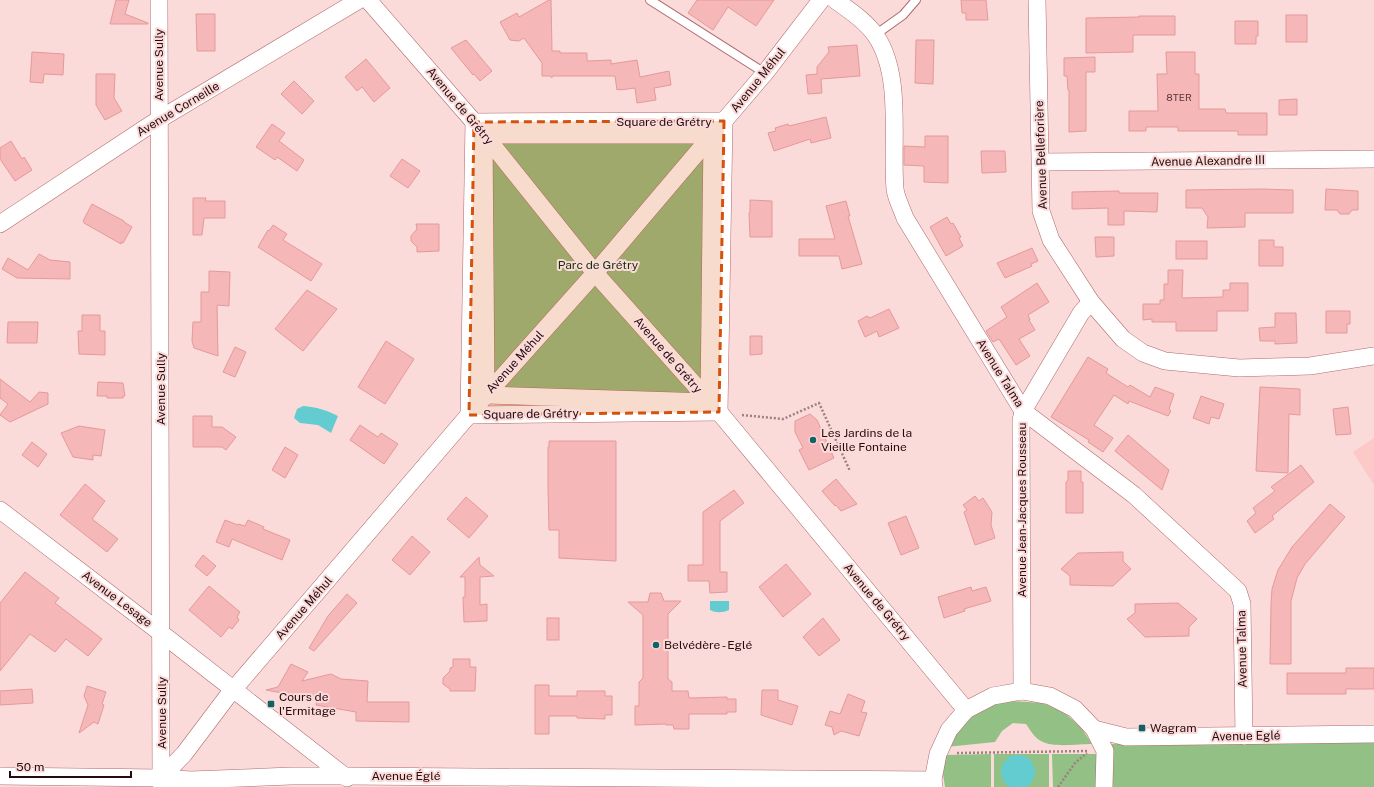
<svg xmlns="http://www.w3.org/2000/svg" width="1374" height="787" font-family="'Public Sans',sans-serif">
	<style>
		.built { fill: #fdc8c8 }
		.green { fill: #92c085 }
		.water { fill: #63ccd0 }
		.building { fill: #f5b7b7; stroke: #e5999a }
		.lines { fill: none; stroke-linecap: round; stroke-linejoin: round }
		.service-casing { stroke: #b0696b; stroke-width: 10 }
		.minor-casing { stroke: #b0696b; stroke-width: 18 }
		.path { stroke: #9f8081; stroke-width: 2.5; stroke-dasharray: 2 2; stroke-linecap: butt }
		.service { stroke: #fff; stroke-width: 8 }
		.minor { stroke: #fff; stroke-width: 17 }
		.marked { fill: #d5510c; fill-opacity: 0.2; stroke: #d5510c; stroke-width: 3; stroke-dasharray: 8 5; stroke-linejoin: round }
		.poi-dot { fill: #126265; stroke: #fbdada; stroke-width: 1.5 }
		.labels { text-anchor: middle; dominant-baseline: central; stroke-width: 4; stroke-linejoin: round; paint-order: stroke }
		.number-label { font-size: 10px; fill: #5a3638 }
		.street-label { font-size: 12px; fill: #260b0d; stroke: #fbdada }
		.park-label { font-size: 12px; fill: #133208; stroke: #fbdada }
		.poi-label { font-size: 12px; fill: #260b0d; stroke: #fbdada; text-anchor: start }
	</style>
	<rect width="100%" height="100%" fill="#fbdada"/>
	<path class="built" d="M1374,438V485L1353,452Z"/>
	<g class="green">
		<path d="M484,135H712L709,402L486,395Z"/>
		<path d="M1010,701L1043,703L1065,713L1082,729L1092,744C1079,744 1052,748 1041,741C1035,738 1030,730 1026,724L1013,723L1002,731L995,742L946,747L962,726L985,706Z"/>
		<path d="M1374,742V787H1113L1112,744Z"/>
		<path d="M991,754V787H945L943,774L945,755Z"/>
		<rect x="994" y="754" width="55" height="33"/>
		<path d="M1052,754H1096L1098,773L1096,787H1053Z"/>
	</g>
	<g class="water">
		<path d="M303,406C317,407 326,410 338,416L331,433L318,425L300,423L294,418L297,409Z"/>
		<path d="M710,601H729V610C722,613 716,613 710,610Z"/>
		<circle cx="1018" cy="772" r="17"/>
	</g>
	<g class="building">
		<path d="M116,0H129L125,14L148,23V24H110Z"/>
		<path d="M549,0H551L552,51H560V53H587V61L611,60V64L637,60L640,77L669,71L671,85L654,88L656,100L637,103L635,88L620,90V89L617,90L615,76H552V78L550,76H542V63L524,38L519,41L510,40L500,22L517,13L519,17Z"/>
		<path d="M697,0H774L756,26L728,7L713,30L688,13Z"/>
		<path d="M961,0H986L988,20H966V13H962Z"/>
		<path d="M196,14H215V51H197Z"/>
		<rect x="1286" y="15" width="21" height="27"/>
		<path d="M1139,16H1175V35H1133V52L1086,53V18L1139,17Z"/>
		<path d="M1235,21H1258V36H1256V44H1235Z"/>
		<path d="M466,40L492,71L480,81L474,74L473,75L451,48Z"/>
		<path d="M916,40H934L933,84L915,83Z"/>
		<path d="M857,45L860,76L821,79L822,93L808,94L806,75L817,74V67L829,52L828,47Z"/>
		<path d="M32,52L64,54L63,75L44,74L43,83L30,82Z"/>
		<path d="M1166,52H1195V74H1199V109H1225L1226,113H1267V135H1238V131H1178V127H1146V131H1129V111H1158L1157,74H1167Z"/>
		<path d="M1095,57V72H1086V131L1069,132V90H1068L1067,76H1064V58Z"/>
		<path d="M366,59L390,88L374,102L362,87L357,91L345,77Z"/>
		<path d="M96,74H115L114,98L122,111L105,120L96,105Z"/>
		<path d="M294,81L314,101L302,114L281,94Z"/>
		<path d="M1297,99V115H1279V100Z"/>
		<path d="M826,117L831,138L811,143L810,139L774,151L768,133L776,131L775,128L788,124L789,126Z"/>
		<path d="M272,124L285,133L279,141L304,160L297,171L277,157L275,160L256,147Z"/>
		<path d="M925,136H948V183L924,182V166L904,165V146L925,147Z"/>
		<path d="M11,141L22,159L24,157L32,170L15,181L0,159V148Z"/>
		<path d="M981,151H1005L1006,172L982,173Z"/>
		<path d="M402,159L420,171L408,188L390,176Z"/>
		<path d="M1262,189L1293,190V213H1245V227L1207,228L1208,217L1202,208H1186V190Z"/>
		<path d="M1326,189L1358,191V210H1352L1349,214H1340L1337,210H1325Z"/>
		<path d="M1119,191V193H1158L1157,212L1124,211V225H1108V208L1072,209V192Z"/>
		<path d="M193,198H206L205,201H225V218H204L202,235H193Z"/>
		<path d="M750,200L772,201V237H750L749,213L750,212Z"/>
		<path d="M846,201L850,216H848L862,264L842,269L839,256H799V239H835L826,206Z"/>
		<path d="M92,204L124,221V222L132,227L123,243L121,242V244L84,223V222L83,221Z"/>
		<path d="M947,217L951,224L953,223L961,237L959,238L963,246L946,256L930,227Z"/>
		<path d="M416,224H439V251L417,252V247L411,241V236L417,229Z"/>
		<path d="M273,225L287,234L283,240L322,264L311,281L258,247L268,230L269,231Z"/>
		<path d="M1095,237H1114V256L1096,257Z"/>
		<path d="M1259,240H1274V247H1283V266H1259Z"/>
		<rect x="1176" y="241" width="31" height="18"/>
		<path d="M1032,248L1038,261L1031,264L1032,266L1005,278L997,263Z"/>
		<path d="M39,254L50,260L70,262V279L17,278L2,269L8,258L28,270Z"/>
		<path d="M1168,270H1183L1182,298L1223,297V290H1230V283H1248V311H1217V331H1176V322H1152V319L1143,320V304H1160V300H1164V284H1168Z"/>
		<path d="M209,271L230,272L229,306L217,305L218,356L194,348L192,341L193,322H201V292H209Z"/>
		<path d="M1037,283L1049,302L1028,315L1030,320H1029L1035,330L1019,339L1030,356L1016,365L999,339L993,342L986,331L1007,317L1001,307Z"/>
		<path d="M307,290L337,309L303,351L275,329Z"/>
		<path d="M889,309L899,328L879,337L877,331L865,337L858,321L867,316L870,318Z"/>
		<path d="M1326,311H1350V324H1347V333H1326Z"/>
		<path d="M1275,313H1296L1297,343L1275,344V341H1260L1259,328L1275,327Z"/>
		<path d="M82,315H100V331H105V355L79,354L78,331H82Z"/>
		<path d="M8,322H38L37,343H7Z"/>
		<path d="M750,336H762V354L750,355Z"/>
		<path d="M386,341L414,359L385,404L358,387Z"/>
		<path d="M235,347L246,352L235,377L223,372Z"/>
		<path d="M1088,357L1108,369L1106,373L1128,387L1130,385L1150,397L1155,387L1174,394L1169,409L1171,411L1168,416L1129,401L1128,404L1114,395L1094,425L1113,438L1103,452L1088,442L1089,440L1051,417Z"/>
		<path d="M0,379L30,402L39,392L48,393V404L10,422L0,415L8,404L0,398Z"/>
		<path d="M98,382L123,383L125,396H123V398H107V396H97Z"/>
		<path d="M1260,387L1300,389V415L1289,414L1288,473L1256,471Z"/>
		<path d="M1201,396L1224,404L1219,419L1211,417L1209,424L1193,418Z"/>
		<path d="M1348,407L1351,434L1336,435L1333,409Z"/>
		<path d="M810,414L817,420L834,458L809,470L799,450L803,448L795,432V421Z"/>
		<path d="M193,416H212V427H222L236,437L226,450L222,447H193Z"/>
		<path d="M360,425L378,437L381,433L398,444L384,464L350,440Z"/>
		<path d="M79,426L105,430L101,456L93,455V460L73,457L61,433Z"/>
		<path d="M1128,435L1169,470L1162,490L1115,451Z"/>
		<path d="M549,441H616V561L559,558V530H549L548,487V447H549Z"/>
		<path d="M32,442L47,454L38,467L22,455Z"/>
		<path d="M285,447L298,455L285,478L272,470Z"/>
		<path d="M1301,465L1314,482L1272,516L1274,519L1255,533L1247,521L1256,513L1253,508L1275,491L1271,487Z"/>
		<path d="M1068,471H1081V482H1083V513H1066V482L1068,480Z"/>
		<path d="M836,479L857,504L841,511L836,505L835,506L822,491Z"/>
		<path d="M85,484L105,501L92,519L118,539L107,552L60,515Z"/>
		<path d="M734,490L744,503L720,521V572H727V592L710,593L709,581H688V565H703V512Z"/>
		<path d="M975,496L979,501L983,498L992,512L991,525L995,538L975,545L964,512L967,510L963,505Z"/>
		<path d="M466,497L488,516L469,538L447,519Z"/>
		<path d="M1330,504L1345,517L1305,564L1297,578L1291,601V664H1270L1271,604L1272,589L1278,570L1292,547Z"/>
		<path d="M906,516L919,548L901,555L888,523Z"/>
		<path d="M225,520L238,525V524L245,526L248,520L264,527L263,529L290,540L282,560L232,539L229,547L216,542Z"/>
		<path d="M412,536L430,552L410,575L392,560Z"/>
		<path d="M1123,552V561L1131,569L1113,586L1070,585V576L1061,569L1078,553Z"/>
		<path d="M203,555L216,566L207,576L195,566Z"/>
		<path d="M479,557L480,565L494,576L480,577V605L487,604V621L464,622L463,597H465V577H460Z"/>
		<path d="M786,564L811,594L783,617L759,587Z"/>
		<path d="M25,572L59,598L55,603L102,639L88,656L66,639L55,652L30,634L0,671V603Z"/>
		<path d="M209,586L240,612L237,617L239,620L232,629L229,627L221,637L189,610Z"/>
		<path d="M971,587L972,591L986,587L991,601L964,609L965,611L944,618L938,597Z"/>
		<path d="M650,593H661L664,601H681L668,614V679L672,682V691H688L689,698L727,697V699H736V712H727V714H689V729H674L673,725H666V724L635,725V706H639V682L643,678V615L628,602H648Z"/>
		<path d="M347,594L357,603L314,651L309,648L328,616Z"/>
		<path d="M1178,603L1197,619L1189,627V636L1145,637L1127,619L1135,613V604Z"/>
		<rect x="547" y="618" width="12" height="22"/>
		<path d="M823,618L840,640L819,656L803,637Z"/>
		<path d="M453,659H470V667H476L475,691H450V689L443,684V678L450,671V668L453,667Z"/>
		<path d="M291,664L308,672L302,681L331,674L341,679L368,681L367,702H409V722L356,721V712L316,705L317,699L294,695L293,697L288,694L266,690L278,687Z"/>
		<path d="M1346,668H1374V689H1346V694H1287V673H1346Z"/>
		<path d="M535,685H549V696H577V691H605V696H612V715H605V719L577,718V716H549V734H535Z"/>
		<path d="M87,686L106,692L102,704L104,705L98,724L94,722L79,733L88,705L84,696Z"/>
		<path d="M32,689L33,703L0,705V691Z"/>
		<path d="M762,690H778V700L798,706L792,725L761,715Z"/>
		<path d="M848,694L865,701L861,712L867,713L859,736L841,731L834,735L832,727L825,725L830,711L840,714Z"/>
	</g>
	<g class="lines">
		<g class="service-casing">
			<g id="service">
				<path d="M650,0L765,73"/>
				<path d="M875,35L903,15L916,0"/>
			</g>
		</g>
		<g class="minor-casing">
			<g id="minor">
				<path d="M159,0L161,783"/>
				<path d="M368,0L474,122L595,273L719,412L966,710"/>
				<path d="M835,0C849,10 867,22 876,36C903,76 891,142 895,189C896,198 902,209 905,218L1023,411L1134,495L1238,591L1242,604L1244,736"/>
				<path d="M1037,0L1041,211L1051,240L1091,302L1123,339L1143,353L1165,361L1239,368L1310,366L1374,356"/>
				<path d="M724,121L719,412L469,415L474,122Z"/>
				<path d="M484,135H712L709,402L486,395Z"/>
				<path d="M1041,162L1374,159"/>
				<path d="M0,224L150,125L359,0"/>
				<path d="M0,510L161,633L347,778"/>
				<path d="M1022,691L1021,421L1023,411L1081,313L1091,302"/>
				<path d="M1094,729L1126,737L1374,734"/>
				<path d="M0,776L161,778L191,780L291,776H344L933,780"/>
				<path d="M161,778L184,754L227,697L486,395L595,273L724,121L765,73L821,0"/>
				<path d="M934,787L933,780L938,754L949,730L966,710L993,696L1022,691L1050,696L1075,709L1094,729L1105,751L1104,787"/>
			</g>
		</g>
		<g class="path">
			<path d="M742,415L783,419L819,403L850,471"/>
			<path d="M957,753L1088,751"/>
			<path d="M1058,787L1075,763L1087,753"/>
		</g>
		<use href="#service" class="service"/>
		<use href="#minor" class="minor"/>
	</g>
	<path class="marked" d="M724,121L719,412L469,415L474,122Z"/>
	<g class="poi-dot">
		<circle cx="813" cy="440" r="4"/>
		<circle cx="656" cy="645" r="4"/>
		<rect x="267" y="700" width="8" height="8" rx="2"/>
		<rect x="1138" y="724" width="8" height="8" rx="2"/>
	</g>
	<g class="labels">
		<g class="number-label">
			<text x="1179" y="97">8TER</text>
		</g>
		<g class="street-label">
			<text transform="translate(159 65) rotate(-90)">Avenue Sully</text>
			<text transform="translate(758 80) rotate(-51)">Avenue Méhul</text>
			<text transform="translate(460 106) rotate(50)">Avenue de Grétry</text>
			<text transform="translate(178 109) rotate(-31)">Avenue Corneille</text>
			<text x="664" y="122">Square de Grétry</text>
			<text transform="translate(1041 155) rotate(-92)">Avenue Belleforière</text>
			<text transform="translate(1208 161) rotate(-1)">Avenue Alexandre III</text>
			<text transform="translate(668 355) rotate(49)">Avenue de Grétry</text>
			<text transform="translate(515 362) rotate(-48)">Avenue Méhul</text>
			<text transform="translate(1000 373) rotate(58)">Avenue Talma</text>
			<text transform="translate(161 389) rotate(-90)">Avenue Sully</text>
			<text transform="translate(531 414) rotate(-1)">Square de Grétry</text>
			<text transform="translate(1022 510) rotate(-90)">Avenue Jean-Jacques Rousseau</text>
			<text transform="translate(117 599) rotate(37)">Avenue Lesage</text>
			<text transform="translate(877 602) rotate(50)">Avenue de Grétry</text>
			<text transform="translate(304 608) rotate(-49)">Avenue Méhul</text>
			<text transform="translate(1242 649) rotate(-91)">Avenue Talma</text>
			<text transform="translate(162 713) rotate(-90)">Avenue Sully</text>
			<text transform="translate(1246 736) rotate(-1)">Avenue Eglé</text>
			<text x="406" y="776">Avenue Églé</text>
		</g>
		<g class="park-label">
			<text x="598" y="265">Parc de Grétry</text>
		</g>
		<g class="poi-label">
			<text x="821" y="433">Les Jardins de la<tspan x="821" dy="14">Vieille Fontaine</tspan></text>
			<text x="664" y="645">Belvédère - Eglé</text>
			<text x="279" y="697">Cours de<tspan x="279" dy="14">l'Ermitage</tspan></text>
			<text x="1150" y="728">Wagram</text>
		</g>
	</g>
	<path d="M10 771v6h121v-6" fill="none" stroke="#260b0d" stroke-width="2"/>
	<text x="16" y="771" font-size="12" fill="#260b0d" stroke="#fbdada" stroke-width="3" paint-order="stroke">50 m</text>
</svg>
